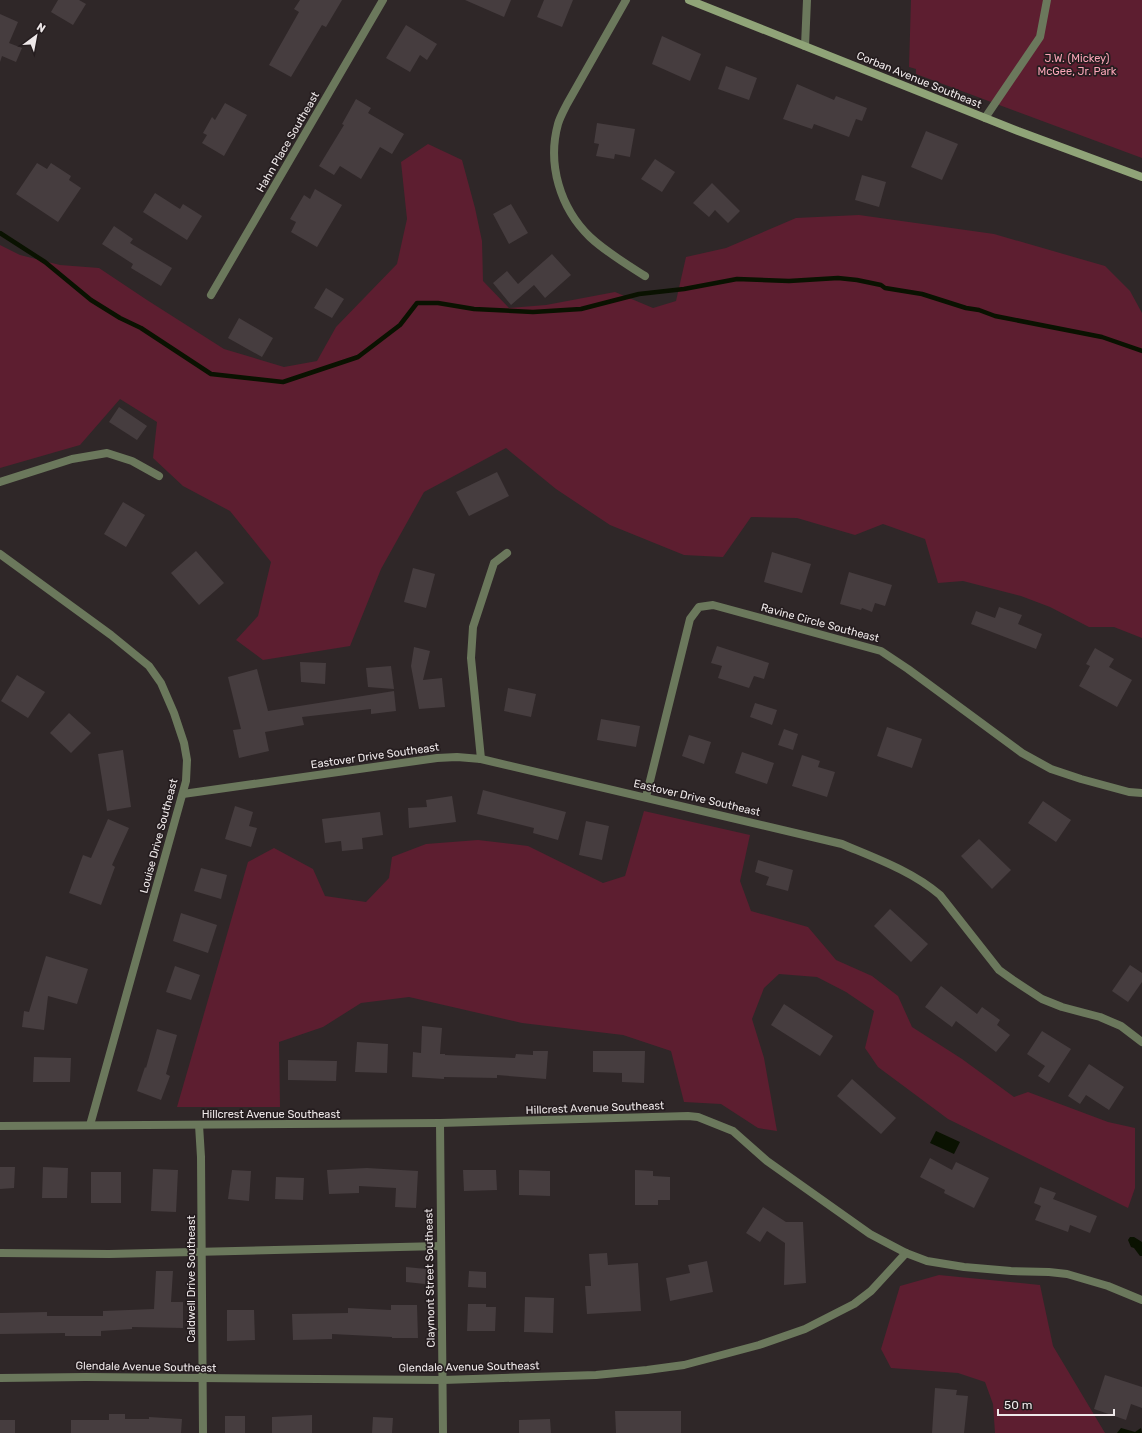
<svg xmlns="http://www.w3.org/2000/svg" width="1142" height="1433" font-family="Rubik,sans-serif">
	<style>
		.green { fill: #5d1e30 }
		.water { fill: #0a1201 }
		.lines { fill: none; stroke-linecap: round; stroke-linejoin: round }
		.stream { stroke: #0a1201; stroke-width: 4.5 }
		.building { fill: #463d3f }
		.service { stroke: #6b785c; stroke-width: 8 }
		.minor { stroke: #6b785c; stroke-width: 8 }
		.secondary { stroke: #90a478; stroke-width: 8 }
		.labels { text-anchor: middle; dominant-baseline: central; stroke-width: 3.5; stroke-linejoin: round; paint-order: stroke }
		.park-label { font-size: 11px; fill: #f9a5b7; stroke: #251d1f }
		.street-label { font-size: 11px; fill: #eee8e9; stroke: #251d1f }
	</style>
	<rect width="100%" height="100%" fill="#2f2728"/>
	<g class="green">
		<path d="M911,0H1142V158L916,74V69L909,67Z"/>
		<path d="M428,144L462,160L475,208L482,241L483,281L509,308L546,305L615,292L653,308L676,301L686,257L726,248L796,218L859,215L994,234L1105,266L1130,291L1142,313V638L1114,627H1089L1050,607L1021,596L963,581L938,583L925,539L883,524L855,535L797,518L751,517L723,557L684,555L610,525L556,489L506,448L424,492L381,569L350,646L263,660L236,640L258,616L271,562L230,511L183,486L153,458L157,422L120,399L80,445L0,468V245L20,255L60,265L99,268L147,300L224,349L284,367L317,361L336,327L397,264L407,219L401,162Z"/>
		<path d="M644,811L750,835L740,881L751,911L808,927L836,960L872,976L898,996L912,1027L962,1059L1014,1097L1028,1092L1108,1122L1135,1128V1188L1128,1208L948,1119L878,1067L865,1048L874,1011L846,992L817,977L779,974L764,988L752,1019L764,1058L777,1131L758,1128L721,1104L684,1102L671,1051L623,1035L522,1023L409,997L361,1003L323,1027L279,1042L280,1107H177L248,862L274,848L313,869L325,896L366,902L389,878L392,857L426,844L478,840L528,846L603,883L625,876Z"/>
		<path d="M939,1275L1040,1285L1053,1346L1105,1433H995L993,1404L985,1382L958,1373L891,1368L881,1349L900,1286Z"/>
	</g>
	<g class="water">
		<path d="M936,1131L960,1142L954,1154L930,1143Z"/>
		<path d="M1130,1237H1134L1142,1242V1256H1140L1134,1248L1131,1247L1128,1240Z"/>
		<path d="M1121,1428L1135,1432L1141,1428L1142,1433H1117Z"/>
	</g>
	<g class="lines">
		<path class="stream" d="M0,233L45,262L91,300L120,318L141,328L211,374L283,382L358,357L400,325L417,303H438L474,309L533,312L581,309L639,294L684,289L737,279L789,281L838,278L857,280L881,285L885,288L922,294L966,308L979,310L995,316L1102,337L1142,351"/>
	</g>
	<g class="building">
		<path d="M58,0H79L86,4L73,25L51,12Z"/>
		<path d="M300,0H342L326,27L322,25L291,77L269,65L299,12L294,9Z"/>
		<path d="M465,0H511L504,17Z"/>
		<path d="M544,0H573L562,27L537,17Z"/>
		<path d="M0,14L18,22L9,43L22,48L16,62L2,56L0,62Z"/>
		<path d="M406,25L437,44L427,60L420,55L410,72L386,58Z"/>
		<path d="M662,36L701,54L690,81L652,64Z"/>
		<path d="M726,66L757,78L749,100L718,89Z"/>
		<path d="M797,84L834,100L836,96L867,108L862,121L856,119L849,137L814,124L812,129L783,119Z"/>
		<path d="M356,99L371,108L368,113L404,134L392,154L380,147L361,179L340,166L334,175L319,166L344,125L342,124Z"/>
		<path d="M225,103L247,115L224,156L202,143L207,135L203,133L212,117L215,120Z"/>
		<path d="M597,123L635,129L630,157L615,154L614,159L596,156L599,144L594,143Z"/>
		<path d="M926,131L958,144L942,180L911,167Z"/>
		<path d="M655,159L675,172L662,192L641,179Z"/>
		<path d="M37,163L47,169L51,163L71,176L69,180L81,188L58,222L16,194Z"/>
		<path d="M862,175L886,182L879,207L855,200Z"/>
		<path d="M712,183L740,211L728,223L715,210L709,217L693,203Z"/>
		<path d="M315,189L342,205L317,247L291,232L296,222L290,219L304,195L310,199Z"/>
		<path d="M155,193L180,209L183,204L202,216L187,240L143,212Z"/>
		<path d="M511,204L528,233L509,244L493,214Z"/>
		<path d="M114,226L133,239L130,243L172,268L161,286L131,268L133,264L102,244Z"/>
		<path d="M552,254L571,275L545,298L534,285L511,305L493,283L507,271L518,284Z"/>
		<path d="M326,288L344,299L332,318L314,308Z"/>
		<path d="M239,318L273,338L262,357L228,338Z"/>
		<path d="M119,407L147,426L137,440L109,422Z"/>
		<path d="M497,472L509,496L469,516L456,492Z"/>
		<path d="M123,502L145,515L126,547L104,534Z"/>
		<path d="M196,551L224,583L199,605L171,573Z"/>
		<path d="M772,552L811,564L802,593L764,582Z"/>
		<path d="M413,568L435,574L426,608L404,602Z"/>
		<path d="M849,572L892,585L885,606L875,603L872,612L862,608L861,610L840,604Z"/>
		<path d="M999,607L1022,615L1018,624L1042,634L1036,649L971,624L976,611L995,618Z"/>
		<path d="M717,646L769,663L764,679L754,676L749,688L718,678L722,666L711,663Z"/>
		<path d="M414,647L430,651L423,680L442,678L445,707L419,709L411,666Z"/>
		<path d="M1095,648L1114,659L1109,667L1132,680L1117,707L1079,686L1090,666L1086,664Z"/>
		<path d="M300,662L326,663L325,684L301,682Z"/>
		<path d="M391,666L394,689L368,687L366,668Z"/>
		<path d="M257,669L268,711L394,691L396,711L371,714V709L302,717L304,725L265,732L269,751L239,758L233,730L241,729L228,677Z"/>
		<path d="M17,675L45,692L28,718L1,701Z"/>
		<path d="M508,688L536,694L531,717L504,711Z"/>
		<path d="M755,703L777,710L772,725L750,717Z"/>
		<path d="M69,713L91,733L71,753L50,733Z"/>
		<path d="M601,719L640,726L636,747L597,740Z"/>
		<path d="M887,727L922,739L912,768L877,756Z"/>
		<path d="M784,729L798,734L793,750L778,745Z"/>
		<path d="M689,735L711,742L704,764L682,756Z"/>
		<path d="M123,750L131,807L107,811L98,754Z"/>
		<path d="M742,752L774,763L767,784L735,773Z"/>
		<path d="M802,755L820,761L818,767L835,772L827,797L792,786Z"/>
		<path d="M483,790L566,812L558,840L533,833L534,828L477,814Z"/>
		<path d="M452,796L456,822L409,828L408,808L427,807L426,800Z"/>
		<path d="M1043,801L1071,820L1056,842L1028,823Z"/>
		<path d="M235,806L253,812L249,826L257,828L251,847L225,839Z"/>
		<path d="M380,812L383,835L362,838L363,849L342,851L341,841L325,843L322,819Z"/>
		<path d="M108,819L129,828L112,865L115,867L101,905L69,893L83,855L91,858Z"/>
		<path d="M586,821L609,826L602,860L579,855Z"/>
		<path d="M979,839L1011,870L992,889L961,856Z"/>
		<path d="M758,860L793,870L788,891L766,885L769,877L755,872Z"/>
		<path d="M201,868L227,875L221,899L194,891Z"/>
		<path d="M890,909L928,944L911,962L874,926Z"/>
		<path d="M181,913L217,925L208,953L173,941Z"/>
		<path d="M46,956L88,969L77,1004L48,996L44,1030L22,1027L24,1011L29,1012Z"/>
		<path d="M1130,965L1142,973V982L1128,1002L1112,991Z"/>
		<path d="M175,966L200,975L191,1000L166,992Z"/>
		<path d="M941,986L977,1014L982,1007L1000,1020L997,1025L1010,1035L996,1052L956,1021L952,1027L925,1007Z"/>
		<path d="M784,1004L833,1036L820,1056L771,1025Z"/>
		<path d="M422,1026L442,1028L440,1054H445V1055L515,1058L516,1054L533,1055V1051H548L546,1079L497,1075V1078L444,1077V1079L412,1077L413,1052L421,1053Z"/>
		<path d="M157,1029L177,1035L166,1074L170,1076L161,1100L137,1091L145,1067L146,1068Z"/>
		<path d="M1042,1031L1071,1049L1049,1083L1038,1076L1045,1066L1027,1054Z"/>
		<path d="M357,1042L388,1044L387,1073L355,1072Z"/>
		<path d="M593,1051H645L644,1083L622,1082V1073L593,1072Z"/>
		<path d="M34,1057L71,1058L70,1082H33Z"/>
		<path d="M288,1060L337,1061L336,1081L288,1080Z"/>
		<path d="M1089,1064L1124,1087L1109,1110L1086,1095L1080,1104L1068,1096Z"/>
		<path d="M852,1079L896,1118L881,1134L837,1096Z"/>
		<path d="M930,1158L952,1170L956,1162L989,1178L974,1208L944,1193L945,1190L920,1177Z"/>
		<path d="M0,1167H15L14,1188L0,1189Z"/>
		<path d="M43,1167L68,1168L67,1198H42Z"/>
		<path d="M367,1168L418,1171L416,1208L395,1207L396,1188L359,1186V1193L329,1194L327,1170Z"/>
		<path d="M153,1169L178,1170L176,1212L151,1211Z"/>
		<path d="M232,1170L251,1171L249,1201L228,1199Z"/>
		<path d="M463,1170H496L497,1190L464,1191Z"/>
		<path d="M519,1170L550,1171V1196L519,1195Z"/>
		<path d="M635,1170L653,1171V1176L670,1177V1200H658V1205H635Z"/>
		<rect x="91" y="1172" width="30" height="31"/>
		<path d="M276,1177L304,1178L303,1200L275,1199Z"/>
		<path d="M1040,1187L1056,1193L1053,1199L1097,1216L1090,1233L1070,1225L1068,1232L1035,1220L1041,1206L1034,1203Z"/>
		<path d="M763,1207L786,1222H803L806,1283L784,1285L785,1243L767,1231L760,1242L746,1233Z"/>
		<path d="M607,1253L608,1265L638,1263L641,1311L587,1314L585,1286H591L589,1254Z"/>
		<path d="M707,1261L713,1292L670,1301L666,1278L690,1273L688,1265Z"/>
		<path d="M406,1267L426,1269L425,1284L406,1282Z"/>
		<path d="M156,1271H173L171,1302H183V1328L132,1327V1329L101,1331V1336H65V1333L0,1334V1313L47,1312V1316H103V1311L154,1309Z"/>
		<path d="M469,1271L486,1272V1288L468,1287Z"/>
		<path d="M525,1297L554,1298L553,1333L524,1332Z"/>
		<path d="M468,1304H486V1307H496L495,1331H467Z"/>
		<path d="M391,1305H417L418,1338H392V1337L332,1334V1339L293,1340L292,1314L348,1313V1308L391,1310Z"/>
		<path d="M227,1310H254L255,1340L227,1341Z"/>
		<path d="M1105,1375L1142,1387V1408L1131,1404L1126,1420L1094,1409Z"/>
		<path d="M935,1388L957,1390L956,1395L968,1396L964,1433H932Z"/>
		<path d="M615,1411H681V1433H616Z"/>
		<path d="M109,1414H125V1419H149V1417L182,1419L181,1433H71V1420H109Z"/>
		<path d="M312,1415V1433H272V1417Z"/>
		<rect x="225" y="1416" width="20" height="17"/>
		<path d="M373,1417L393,1418L392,1433H372Z"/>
		<path d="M550,1419L551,1433H519V1420Z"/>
		<rect x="0" y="1420" width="15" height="13"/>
	</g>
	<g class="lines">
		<g class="service">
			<path d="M985,118L1040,37L1047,0"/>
			<path d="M0,482L72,459L107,453L132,461L159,476"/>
			<path d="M0,1253L109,1254L441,1246"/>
		</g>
		<g class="minor">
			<path d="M626,0L567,104C564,110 560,117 558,124C547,164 560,208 590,237C606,252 626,264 645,276"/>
			<path d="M805,46L807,0"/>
			<path d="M211,295L383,0"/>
			<path d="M0,554L111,635L149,666L161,683L174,713L184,743L187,760L186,781L90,1125"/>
			<path d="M481,759L471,658L473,627L494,563L507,553"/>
			<path d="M183,794L437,758L457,757L481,759L842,844C875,858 912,871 940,895L999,970L1013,980L1042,999L1062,1007L1100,1017L1121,1026L1142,1042"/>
			<path d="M646,797L690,619L699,607L713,605L881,651L908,669L1022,753L1051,769L1081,779L1129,792L1142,793"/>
			<path d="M440,1123L443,1433"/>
			<path d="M199,1125L201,1157L203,1433"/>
			<path d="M0,1126L440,1123L688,1116L698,1117L733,1131L767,1161L870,1234L906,1253L927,1261L964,1267L1011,1271L1049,1272L1067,1274L1108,1286L1142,1300"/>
			<path d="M0,1378L86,1377L443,1380L596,1375L647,1370L684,1365L759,1345L805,1329L854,1304L871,1291L906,1253"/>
		</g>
		<path class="secondary" d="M689,0L1018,131L1142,177"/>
	</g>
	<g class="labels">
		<g class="park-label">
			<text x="1077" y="58">J.W. (Mickey)<tspan x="1077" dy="13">McGee, Jr. Park</tspan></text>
		</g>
		<g class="street-label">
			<text transform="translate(919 80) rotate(22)">Corban Avenue Southeast</text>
			<text transform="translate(288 142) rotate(-60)">Hahn Place Southeast</text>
			<text transform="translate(820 623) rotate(15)">Ravine Circle Southeast</text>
			<text transform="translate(375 756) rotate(-8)">Eastover Drive Southeast</text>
			<text transform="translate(697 798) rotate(13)">Eastover Drive Southeast</text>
			<text transform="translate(159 836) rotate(-75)">Louise Drive Southeast</text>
			<text transform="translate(595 1108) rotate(-2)">Hillcrest Avenue Southeast</text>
			<text x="271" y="1114">Hillcrest Avenue Southeast</text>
			<text transform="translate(430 1278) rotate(-91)">Claymont Street Southeast</text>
			<text transform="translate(191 1279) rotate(-90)">Caldwell Drive Southeast</text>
			<text transform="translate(146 1367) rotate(1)">Glendale Avenue Southeast</text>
			<text transform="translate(469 1367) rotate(-1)">Glendale Avenue Southeast</text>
		</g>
	</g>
	<g transform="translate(36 36) rotate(32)" stroke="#251d1f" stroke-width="3" paint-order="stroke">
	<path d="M0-3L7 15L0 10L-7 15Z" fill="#eee8e9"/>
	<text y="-6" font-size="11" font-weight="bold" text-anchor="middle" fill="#eee8e9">N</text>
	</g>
	<path d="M998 1409v6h116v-6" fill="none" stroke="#eee8e9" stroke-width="2"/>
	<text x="1004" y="1409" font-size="12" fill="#eee8e9" stroke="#251d1f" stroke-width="3" paint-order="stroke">50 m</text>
</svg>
